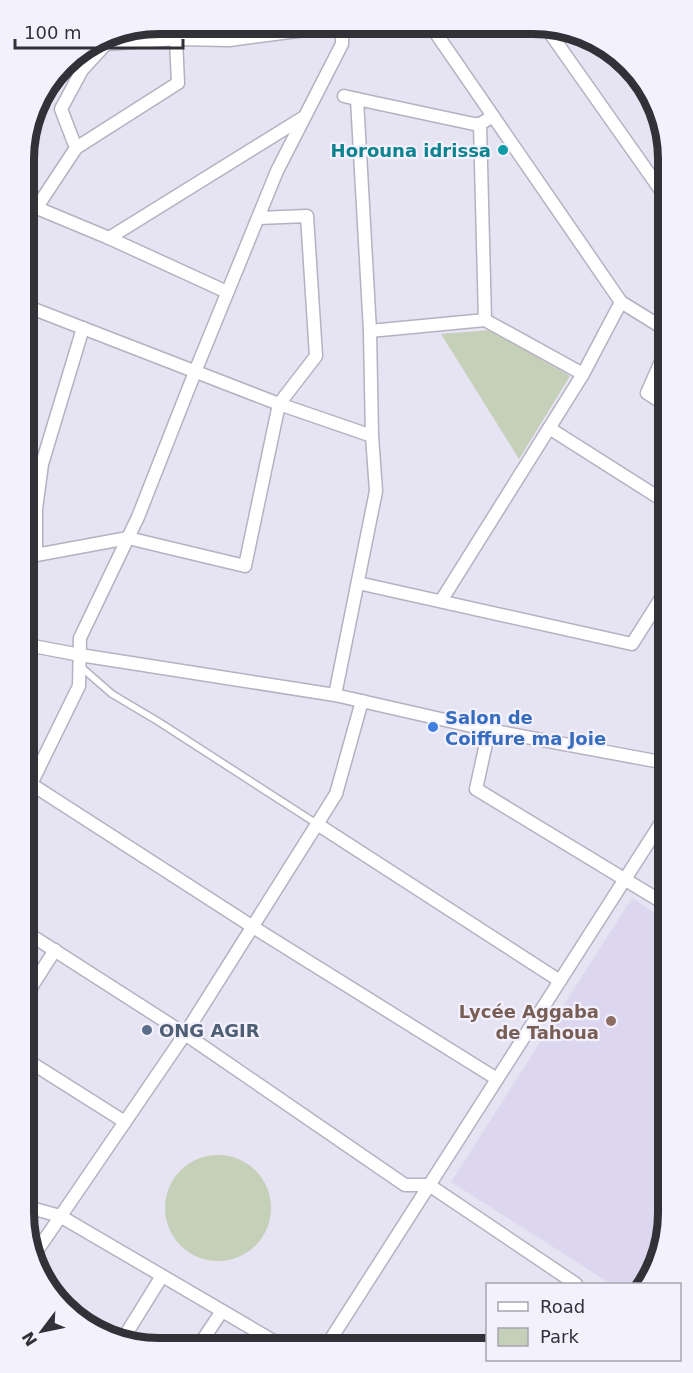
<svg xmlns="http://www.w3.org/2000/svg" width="693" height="1373" font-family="'DejaVu Sans',sans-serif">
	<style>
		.built { fill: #dcd7ee }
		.green { fill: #c5d0b8 }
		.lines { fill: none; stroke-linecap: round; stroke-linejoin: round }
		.river { stroke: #62959b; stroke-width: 20 }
		.service-casing { stroke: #b5b1c1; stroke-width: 9 }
		.minor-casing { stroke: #b5b1c1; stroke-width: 15 }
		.service { stroke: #fff; stroke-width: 6 }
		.minor { stroke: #fff; stroke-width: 12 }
		.culture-dot { fill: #0f9aa8; stroke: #f3f1fe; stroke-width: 2 }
		.shop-dot { fill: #3f7fe0; stroke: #f3f1fe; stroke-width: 2 }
		.education-dot { fill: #8d6e63; stroke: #f3f1fe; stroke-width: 2 }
		.service-dot { fill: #5c6f8a; stroke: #f3f1fe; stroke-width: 2 }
		.labels { text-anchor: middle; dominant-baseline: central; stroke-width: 4.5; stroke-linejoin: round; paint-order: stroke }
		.culture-label { font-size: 18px; font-weight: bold; fill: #0d838f; stroke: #f3f1fe; text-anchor: end }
		.shop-label { font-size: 18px; font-weight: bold; fill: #366cbe; stroke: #f3f1fe; text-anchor: start }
		.education-label { font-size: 18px; font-weight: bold; fill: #785e54; stroke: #f3f1fe; text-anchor: end }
		.service-label { font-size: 18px; font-weight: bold; fill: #4e5e75; stroke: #f3f1fe; text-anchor: start }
		.rim { fill: none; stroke: #333138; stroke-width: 8 }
	</style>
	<rect width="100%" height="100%" fill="#e6e3f3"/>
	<path class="built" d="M632,898L667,921L669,1223L645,1284H611L451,1182Z"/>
	<g class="green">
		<path d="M491,330L570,376L519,459L441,334Z"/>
		<circle cx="218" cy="1208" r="53"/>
	</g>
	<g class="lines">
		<path class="river" d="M26,139L28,136L30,126"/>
		<g class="service-casing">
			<path id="service" d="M81,667L112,694L159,722L317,824"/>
		</g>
		<g class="minor-casing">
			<g id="minor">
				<path d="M431,26L621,302L663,328"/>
				<path d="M545,26L662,192"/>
				<path d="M100,39L106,44L176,39L229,40L344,25"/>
				<path d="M344,96L357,99"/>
				<path d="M480,124L485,320"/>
				<path d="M76,148L61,109L82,70L106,44"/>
				<path d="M25,203L109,238L304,117"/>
				<path d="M37,207L76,148L178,83L176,39"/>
				<path d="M109,238L227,292"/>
				<path d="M26,306L279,404L372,436"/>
				<path d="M370,331L485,320L583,374"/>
				<path d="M663,357L647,393L664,404"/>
				<path d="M549,428L664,501"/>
				<path d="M36,555V509L42,464L83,328"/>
				<path d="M27,559L36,555L128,538L245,566L279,404L316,356L307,216L258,218"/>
				<path d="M358,583L632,644L665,592"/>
				<path d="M441,601L583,374L621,302"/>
				<path d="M28,645L80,655L335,695L489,730L666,763"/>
				<path d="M335,695L376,491L372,436L370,331L357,99L474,124H480L493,116"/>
				<path d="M489,730L476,789L667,905"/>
				<path d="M29,785L31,784L253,927L497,1079"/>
				<path d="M29,788L79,686L80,638L138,517L197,367L277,171L342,44V25"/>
				<path d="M317,824L560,981"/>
				<path d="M29,934L185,1034L405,1185H429L576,1284"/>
				<path d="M30,989L55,950"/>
				<path d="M30,1062L125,1122"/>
				<path d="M31,1208L60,1216L282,1346"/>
				<path d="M32,1258L185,1034L336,794L362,701"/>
				<path d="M123,1339L162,1276"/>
				<path d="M327,1345L666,815"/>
				<path d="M198,1347L222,1311"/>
			</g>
		</g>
		<use href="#service" class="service"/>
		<use href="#minor" class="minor"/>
	</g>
	<circle class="culture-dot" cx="503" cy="150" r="6"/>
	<circle class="shop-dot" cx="433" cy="727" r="6"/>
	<circle class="education-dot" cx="611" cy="1021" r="6"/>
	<circle class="service-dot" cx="147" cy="1030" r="6"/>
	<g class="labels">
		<g class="culture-label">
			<text x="491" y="150">Horouna idrissa</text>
		</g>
		<g class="shop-label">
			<text x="445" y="717">Salon de<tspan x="445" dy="21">Coiffure ma Joie</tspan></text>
		</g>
		<g class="education-label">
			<text x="599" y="1011">Lycée Aggaba<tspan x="599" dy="21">de Tahoua</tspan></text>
		</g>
		<g class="service-label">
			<text x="159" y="1030">ONG AGIR</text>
		</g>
	</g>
	<path d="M0 0H693V1373H0ZM159 34H533A125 125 0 0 1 658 159V1213A125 125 0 0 1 533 1338H159A125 125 0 0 1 34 1213V159A125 125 0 0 1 159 34Z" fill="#f3f1fe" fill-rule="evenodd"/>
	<path class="rim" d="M159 34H533A125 125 0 0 1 658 159V1213A125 125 0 0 1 533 1338H159A125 125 0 0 1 34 1213V159A125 125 0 0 1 159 34Z"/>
	<rect x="486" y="1283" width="195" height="78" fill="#f3f1fe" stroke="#a6a4af" stroke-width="1.5"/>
	<rect x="498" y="1302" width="30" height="9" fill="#ffffff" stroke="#a6a4af" stroke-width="1.5"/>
	<text x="540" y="1313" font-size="18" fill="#333138">Road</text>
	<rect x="498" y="1328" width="30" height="18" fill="#c5d0b8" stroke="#a6a4af" stroke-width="1.5"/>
	<text x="540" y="1343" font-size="18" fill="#333138">Park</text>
	<g transform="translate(42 1331) rotate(238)" stroke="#f3f1fe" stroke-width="4.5" paint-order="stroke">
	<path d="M0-4.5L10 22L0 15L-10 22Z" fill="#333138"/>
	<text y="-9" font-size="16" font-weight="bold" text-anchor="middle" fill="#333138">N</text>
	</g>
	<path d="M15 39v9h168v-9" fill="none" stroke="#333138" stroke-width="3"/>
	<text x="24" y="39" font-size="18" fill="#333138" stroke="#f3f1fe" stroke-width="4.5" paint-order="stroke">100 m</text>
</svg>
